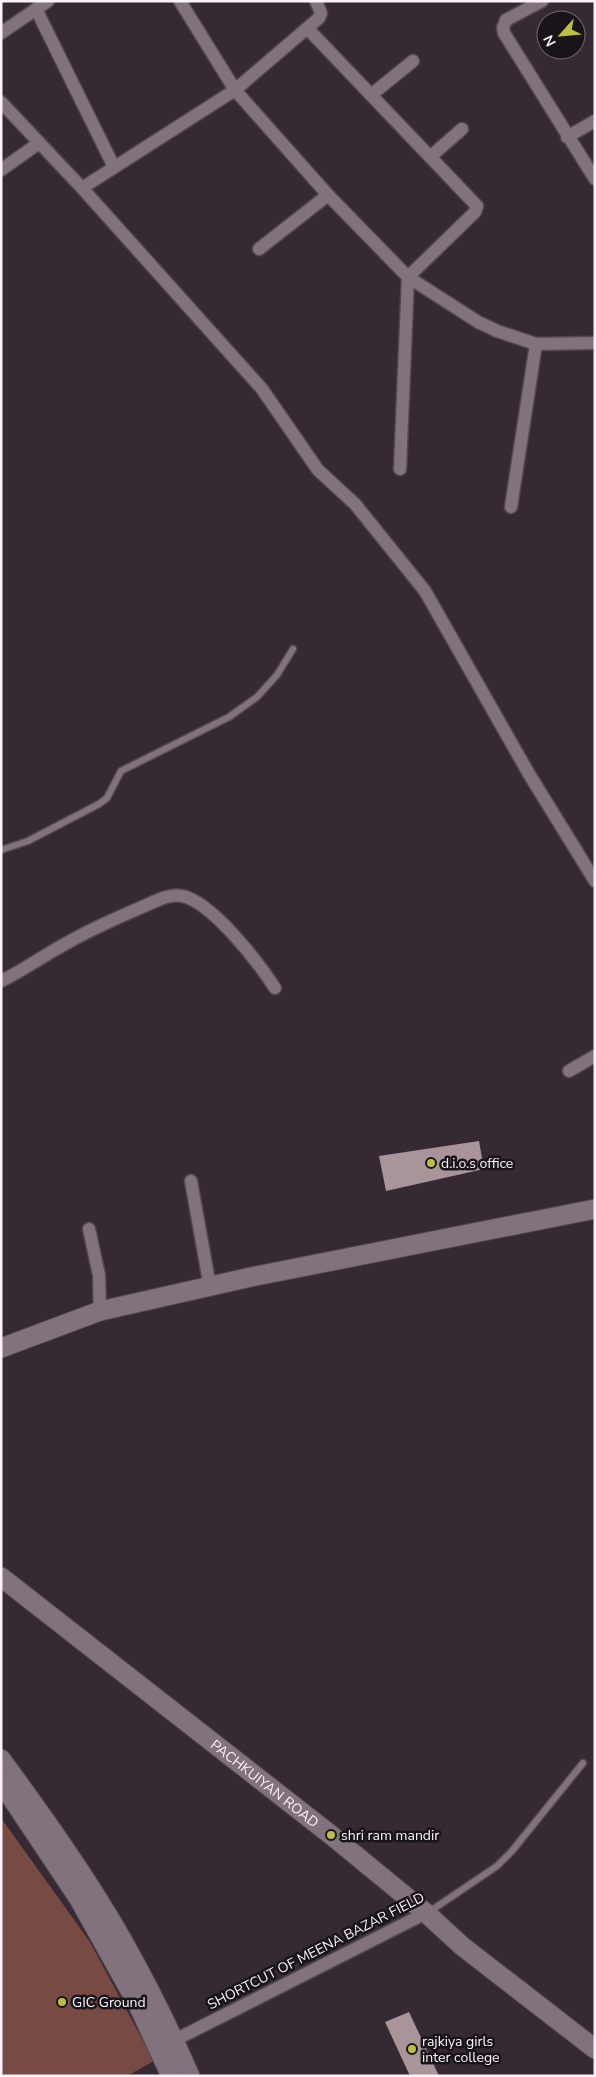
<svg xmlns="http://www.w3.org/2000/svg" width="596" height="2077" font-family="'Nunito Sans',sans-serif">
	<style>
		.green { fill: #774a44 }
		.building { fill: #a9949a }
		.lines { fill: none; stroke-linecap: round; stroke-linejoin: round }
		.service-casing { stroke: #524750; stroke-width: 9 }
		.minor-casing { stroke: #524750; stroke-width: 15 }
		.secondary-casing { stroke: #524750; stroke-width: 21 }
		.service { stroke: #81727e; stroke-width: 6 }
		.minor { stroke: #81727e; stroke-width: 12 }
		.secondary { stroke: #81727e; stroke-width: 19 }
		.poi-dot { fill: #bdbf42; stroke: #191419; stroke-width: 2 }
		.labels { text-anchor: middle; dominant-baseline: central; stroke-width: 5; stroke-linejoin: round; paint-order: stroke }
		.poi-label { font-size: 14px; fill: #fbf2f9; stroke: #191419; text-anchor: start }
		.street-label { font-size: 14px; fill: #fbf2f9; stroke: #191419 }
	</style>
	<rect width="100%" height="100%" fill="#352934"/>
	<path class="green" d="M1,1818L90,1942L154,2061L127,2076H1Z"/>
	<g class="building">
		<path d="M479,1141L484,1169L386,1191L379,1156Z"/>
		<path d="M409,2012L439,2076H410L385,2022Z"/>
	</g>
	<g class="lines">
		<g class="service-casing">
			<g id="service">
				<path d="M1,850L28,841L99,804L107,798L121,771L229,717L257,697L277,675L293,649"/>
				<path d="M429,1912L497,1866L512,1851L583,1763"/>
			</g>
		</g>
		<g class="minor-casing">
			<g id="minor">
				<path d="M180,1L235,90L328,195L408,277L478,322L497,331L536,344L595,343"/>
				<path d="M542,1L506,20L503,28L504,33L595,179"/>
				<path d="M36,9L114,167"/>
				<path d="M308,29L477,206L475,212L408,277L400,469"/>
				<path d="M1,33L48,1"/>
				<path d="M371,95L413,61"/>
				<path d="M1,102L82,188L262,389L318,470L355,504L425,591L529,774L595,881"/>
				<path d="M567,137L595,121"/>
				<path d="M430,157L462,129"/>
				<path d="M1,170L39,143"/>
				<path d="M82,188L235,90L319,18L321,13L316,1"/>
				<path d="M259,249L328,195"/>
				<path d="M511,507L536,344"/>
				<path d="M1,981C24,970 44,955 67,943C91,929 117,918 142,907C154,902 169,893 182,896C212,902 258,962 275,988"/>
				<path d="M569,1071L595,1056"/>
				<path d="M191,1181L210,1287"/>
				<path d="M89,1229L99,1275L100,1311"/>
				<path d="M167,2044L426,1913"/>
			</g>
		</g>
		<g class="secondary-casing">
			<g id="secondary">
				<path d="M1,1348L100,1311L251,1277L595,1209"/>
				<path id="s1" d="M1,1577L331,1835L426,1913L462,1946L595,2049"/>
				<path d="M1,1759C44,1818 88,1879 124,1943C148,1986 170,2030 190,2076"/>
				<path d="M1,1782L79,1899L138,2005L171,2076"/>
			</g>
		</g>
		<use href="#service" class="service"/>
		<use href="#minor" class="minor"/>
		<use href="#secondary" class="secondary"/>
	</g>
	<g class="poi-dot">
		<circle cx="431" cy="1163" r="5"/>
		<circle cx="331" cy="1835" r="5"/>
		<circle cx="62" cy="2002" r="5"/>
		<circle cx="412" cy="2049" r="5"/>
	</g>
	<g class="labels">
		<g class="poi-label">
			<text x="441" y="1163">d.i.o.s office</text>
			<text x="341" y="1835">shri ram mandir</text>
			<text x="72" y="2002">GIC Ground</text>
			<text x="422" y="2041">rajkiya girls<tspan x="422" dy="16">inter college</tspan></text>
		</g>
		<g class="street-label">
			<text stroke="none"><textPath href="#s1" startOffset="335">PACHKUIYAN ROAD</textPath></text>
			<text transform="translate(316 1951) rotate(-27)">SHORTCUT OF MEENA BAZAR FIELD</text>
		</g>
	</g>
	<rect width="596" height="2077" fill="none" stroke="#fbf2f9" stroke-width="5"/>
	<g transform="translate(561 35) rotate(243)"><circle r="24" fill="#191419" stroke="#736d73"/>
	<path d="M0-4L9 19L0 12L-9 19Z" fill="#bdbf42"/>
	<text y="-8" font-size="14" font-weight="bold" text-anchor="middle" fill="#fbf2f9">N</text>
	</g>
</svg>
